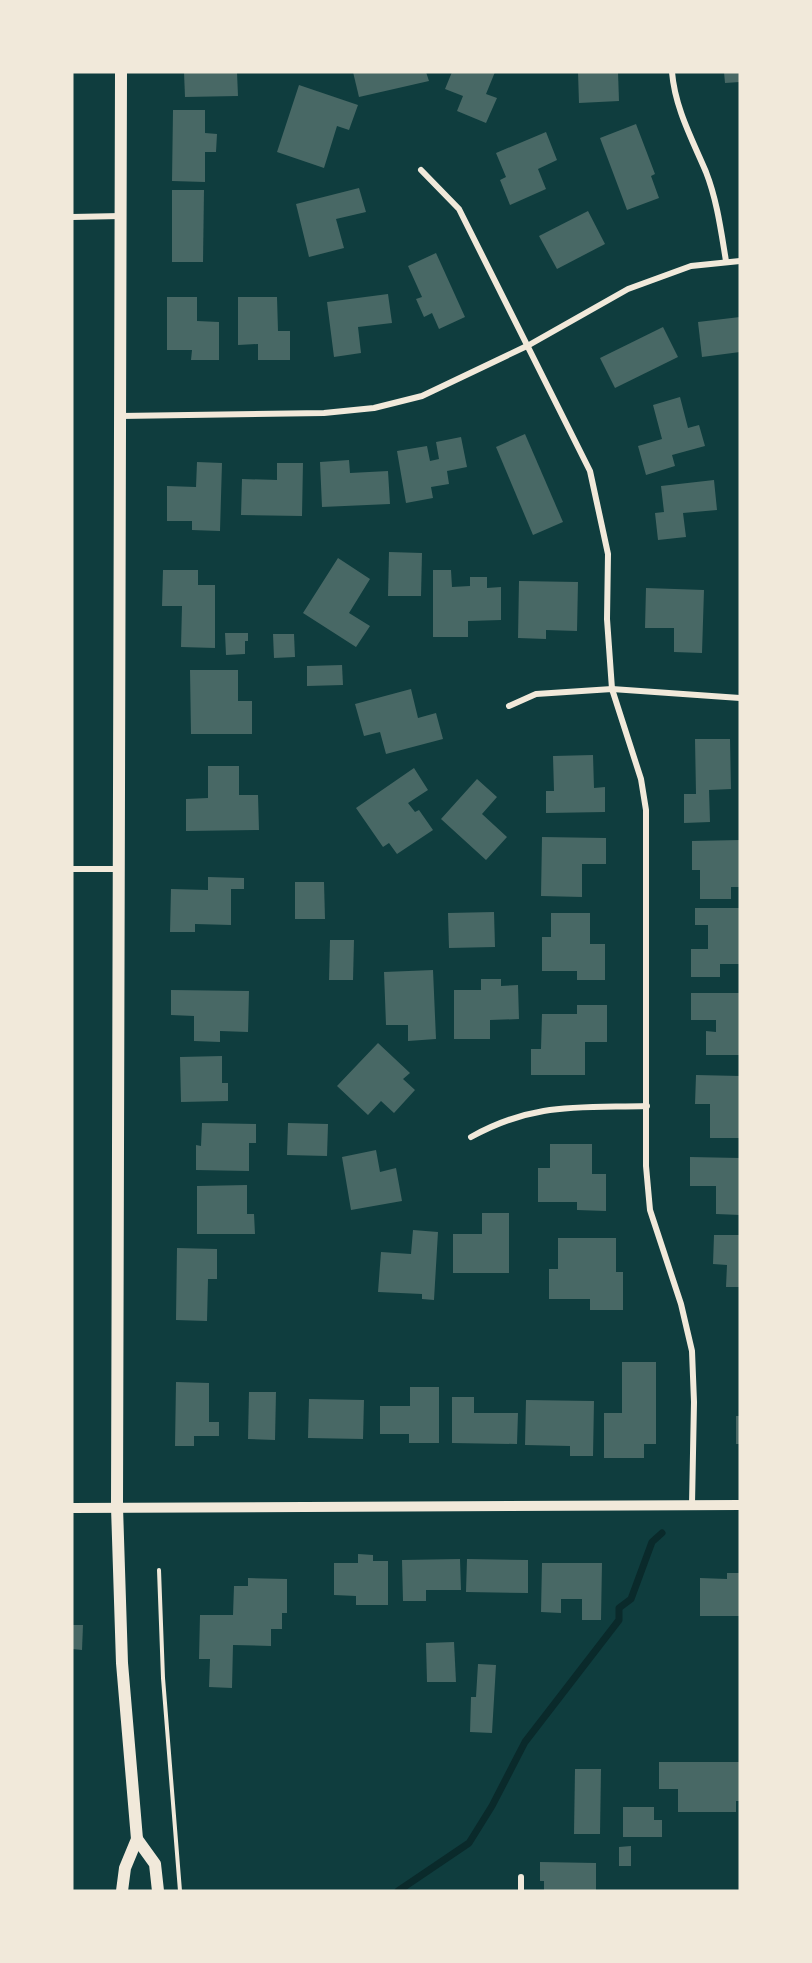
<svg xmlns="http://www.w3.org/2000/svg" width="812" height="1963" font-family="'DejaVu Sans',sans-serif">
	<style>
		.lines { fill: none; stroke-linecap: round; stroke-linejoin: round }
		.stream { stroke: #0a2a2b; stroke-width: 7 }
		.building { fill: #486865 }
		.path { stroke: #f1e9da; stroke-width: 4 }
		.minor { stroke: #f1e9da; stroke-width: 6 }
		.tertiary { stroke: #f1e9da; stroke-width: 10 }
		.secondary { stroke: #f1e9da; stroke-width: 12 }
	</style>
	<rect width="100%" height="100%" fill="#0f3d3e"/>
	<g class="lines">
		<path class="stream" d="M398,1891L469,1843L492,1806L525,1742L619,1620V1608L631,1599L652,1542L662,1533"/>
	</g>
	<g class="building">
		<path d="M184,72H237L238,96L185,97Z"/>
		<path d="M353,72H426L429,81L359,97Z"/>
		<path d="M452,72H495L486,94L497,98L486,123L457,111L463,96L445,89Z"/>
		<path d="M578,72H618L619,101L579,103Z"/>
		<path d="M724,72H740V82L725,83Z"/>
		<path d="M299,85L358,105L349,130L337,126L324,168L277,152Z"/>
		<path d="M173,110H205V133L217,134L216,152H205V182L172,181Z"/>
		<path d="M636,124L655,174L651,176L659,198L627,210L600,138Z"/>
		<path d="M546,132L557,160L538,169L546,189L510,205L500,180L506,177L496,153Z"/>
		<path d="M359,188L366,212L336,219L344,248L309,257L296,204Z"/>
		<path d="M172,190H204L203,262H172Z"/>
		<path d="M588,211L605,244L557,269L539,236Z"/>
		<path d="M436,253L465,317L439,329L432,313L424,317L416,299L422,297L408,266Z"/>
		<path d="M388,294L392,323L358,327L361,353L334,357L327,302Z"/>
		<path d="M167,297H197V321L219,322V360H191L192,350H167Z"/>
		<path d="M238,297H277L278,331H290V360H258V344L238,345Z"/>
		<path d="M740,317V352L702,357L698,322Z"/>
		<path d="M663,327L678,357L615,388L600,358Z"/>
		<path d="M680,397L688,428L699,425L705,446L672,455L675,466L646,475L638,446L662,439L653,405Z"/>
		<path d="M525,434L563,522L533,535L496,447Z"/>
		<path d="M461,437L467,467L447,471L449,484L431,487L433,498L406,503L397,451L427,446L430,461L439,459L436,442Z"/>
		<path d="M349,460L350,473L388,471L390,504L322,507L320,462Z"/>
		<path d="M197,462L222,463L220,531L192,530V521H167V486L196,487Z"/>
		<path d="M277,463H303L302,516L241,515L242,479L277,480Z"/>
		<path d="M714,480L717,510L683,513L686,537L658,540L655,513L664,512L661,486Z"/>
		<path d="M389,552L422,553L421,596H388Z"/>
		<path d="M338,558L370,579L349,613L370,626L356,647L303,613Z"/>
		<path d="M163,570H198V585H215V648L181,647L182,606H162Z"/>
		<path d="M433,570H451L452,587L470,586V577H487V588L501,587V620L468,621V637H433Z"/>
		<path d="M519,581L578,582L577,631L546,630V639L518,638Z"/>
		<path d="M646,588L704,590L702,653L674,652V628H645Z"/>
		<path d="M225,633H248V641H245V654L226,655Z"/>
		<path d="M273,634H294L295,657L274,658Z"/>
		<path d="M342,665L343,685L307,686V666Z"/>
		<path d="M190,670H238V701H252V734H191Z"/>
		<path d="M411,689L418,718L436,713L443,739L386,754L380,732L364,736L355,704Z"/>
		<path d="M695,739H730L731,789L709,790L710,822L684,823V794H696Z"/>
		<path d="M593,755L594,788L605,787V812L546,813V791H554L553,756Z"/>
		<path d="M208,766H239V795H258L259,830L186,831V799L208,798Z"/>
		<path d="M414,768L428,790L408,803L415,812L419,810L433,830L397,854L389,843L383,847L356,808Z"/>
		<path d="M477,779L497,797L482,814L507,837L486,860L441,819Z"/>
		<path d="M542,837L606,838V864H582V897L541,896Z"/>
		<path d="M740,840V887H731V899H700V870H692V841Z"/>
		<path d="M208,877L244,878V889H231V925L195,924V932H170L171,889L208,890Z"/>
		<path d="M295,882H324L325,919H295Z"/>
		<path d="M695,908H740V964H720V977H691V949H708V925H695Z"/>
		<path d="M494,912L495,947L449,948L448,913Z"/>
		<path d="M551,913H590V944H605V980H577V971H542V937H551Z"/>
		<path d="M330,940H354L353,980H329Z"/>
		<path d="M433,970L436,1039L408,1041V1025H386L384,972Z"/>
		<path d="M481,979H501V986L518,985L519,1019L490,1020V1039H454V990H481Z"/>
		<path d="M171,990L249,991L248,1032L220,1031V1042L194,1041V1016L171,1015Z"/>
		<path d="M691,993H740V1055H706V1031L716,1032V1020H691Z"/>
		<path d="M577,1005H607V1042H585V1075H531V1049H541L542,1014H577Z"/>
		<path d="M378,1043L410,1073L403,1079L415,1090L394,1113L381,1101L368,1115L337,1086Z"/>
		<path d="M222,1056V1083H228V1101L181,1102L180,1057Z"/>
		<path d="M696,1075L740,1076V1138H710V1104H695Z"/>
		<path d="M202,1123L256,1124V1143H249V1171L196,1170V1145L201,1146Z"/>
		<path d="M288,1123L328,1124L327,1156L287,1155Z"/>
		<path d="M550,1144H592V1174H606V1211L577,1210V1202H538V1168H550Z"/>
		<path d="M376,1150L380,1172L396,1168L402,1201L351,1210L342,1157Z"/>
		<path d="M690,1157L740,1158V1215L716,1214V1186H690Z"/>
		<path d="M247,1185V1214H254L255,1234H197V1186Z"/>
		<path d="M482,1213H509V1273H453V1234H482Z"/>
		<path d="M413,1230L438,1232L434,1300L422,1299V1294L378,1292L381,1252L411,1254Z"/>
		<path d="M714,1235H740V1287H726L727,1265L713,1264Z"/>
		<path d="M558,1238H616V1272H623V1310H590V1299H549V1269H558Z"/>
		<path d="M177,1248L217,1249V1279H208L207,1321L176,1320Z"/>
		<path d="M622,1362H656V1444H644V1458H604V1413H622Z"/>
		<path d="M176,1382L209,1383V1422H219V1436H194V1446H175Z"/>
		<path d="M410,1387H439V1443H409V1434H380V1406H410Z"/>
		<path d="M249,1392H276L275,1440L248,1439Z"/>
		<path d="M452,1397H474V1413H518L517,1444L452,1443Z"/>
		<path d="M309,1399L364,1400L363,1439L308,1438Z"/>
		<path d="M526,1400L594,1401L593,1456H570V1446L525,1445Z"/>
		<rect x="736" y="1416" width="4" height="28"/>
		<path d="M358,1554L373,1555V1561H388V1605H356V1596L334,1595V1563H358Z"/>
		<path d="M460,1559L461,1590H426V1601H403L402,1560Z"/>
		<path d="M467,1559L528,1560V1593L466,1592Z"/>
		<path d="M542,1563H602L601,1620H582V1599H561V1613L541,1612Z"/>
		<path d="M727,1573H740V1616H700V1578L727,1579Z"/>
		<path d="M248,1578L287,1579V1613H282V1629H271V1646L233,1645L232,1688L209,1687L210,1659H199L200,1615H233L234,1586H248Z"/>
		<path d="M72,1625H83L82,1650L72,1649Z"/>
		<path d="M454,1642L456,1682H427L426,1643Z"/>
		<path d="M478,1664L496,1665L492,1733L470,1732L471,1697H476Z"/>
		<path d="M659,1762H740V1801H736V1812H678V1789H659Z"/>
		<path d="M575,1769H601L600,1834H574Z"/>
		<path d="M623,1807H654V1820H662V1837H623Z"/>
		<path d="M631,1846V1866H619V1847Z"/>
		<path d="M540,1862L596,1863V1891H544V1881H540Z"/>
	</g>
	<g class="lines">
		<path class="path" d="M159,1570L163,1678L180,1891"/>
		<g class="minor">
			<path d="M672,72C675,108 692,139 706,172C717,200 721,231 726,261"/>
			<path d="M421,170L459,209L590,471L608,554L607,619L612,689L641,779L646,810V1166L650,1210L681,1304L692,1351L694,1402L692,1504"/>
			<path d="M72,217L121,216"/>
			<path d="M120,416L324,413L374,408L422,396L529,345L628,289L691,266L740,261"/>
			<path d="M509,706L536,694L612,689L740,698"/>
			<path d="M72,869H119"/>
			<path d="M471,1137C534,1102 578,1108 647,1106"/>
			<path d="M521,1891V1877"/>
		</g>
		<path class="tertiary" d="M72,1508L740,1505"/>
		<g class="secondary">
			<path d="M121,72L117,1507L122,1663L137,1839L125,1868L122,1891"/>
			<path d="M137,1839L155,1864L158,1891"/>
		</g>
	</g>
	<rect width="812" height="1963" fill="none" stroke="#f1e9da" stroke-width="147"/>
</svg>
